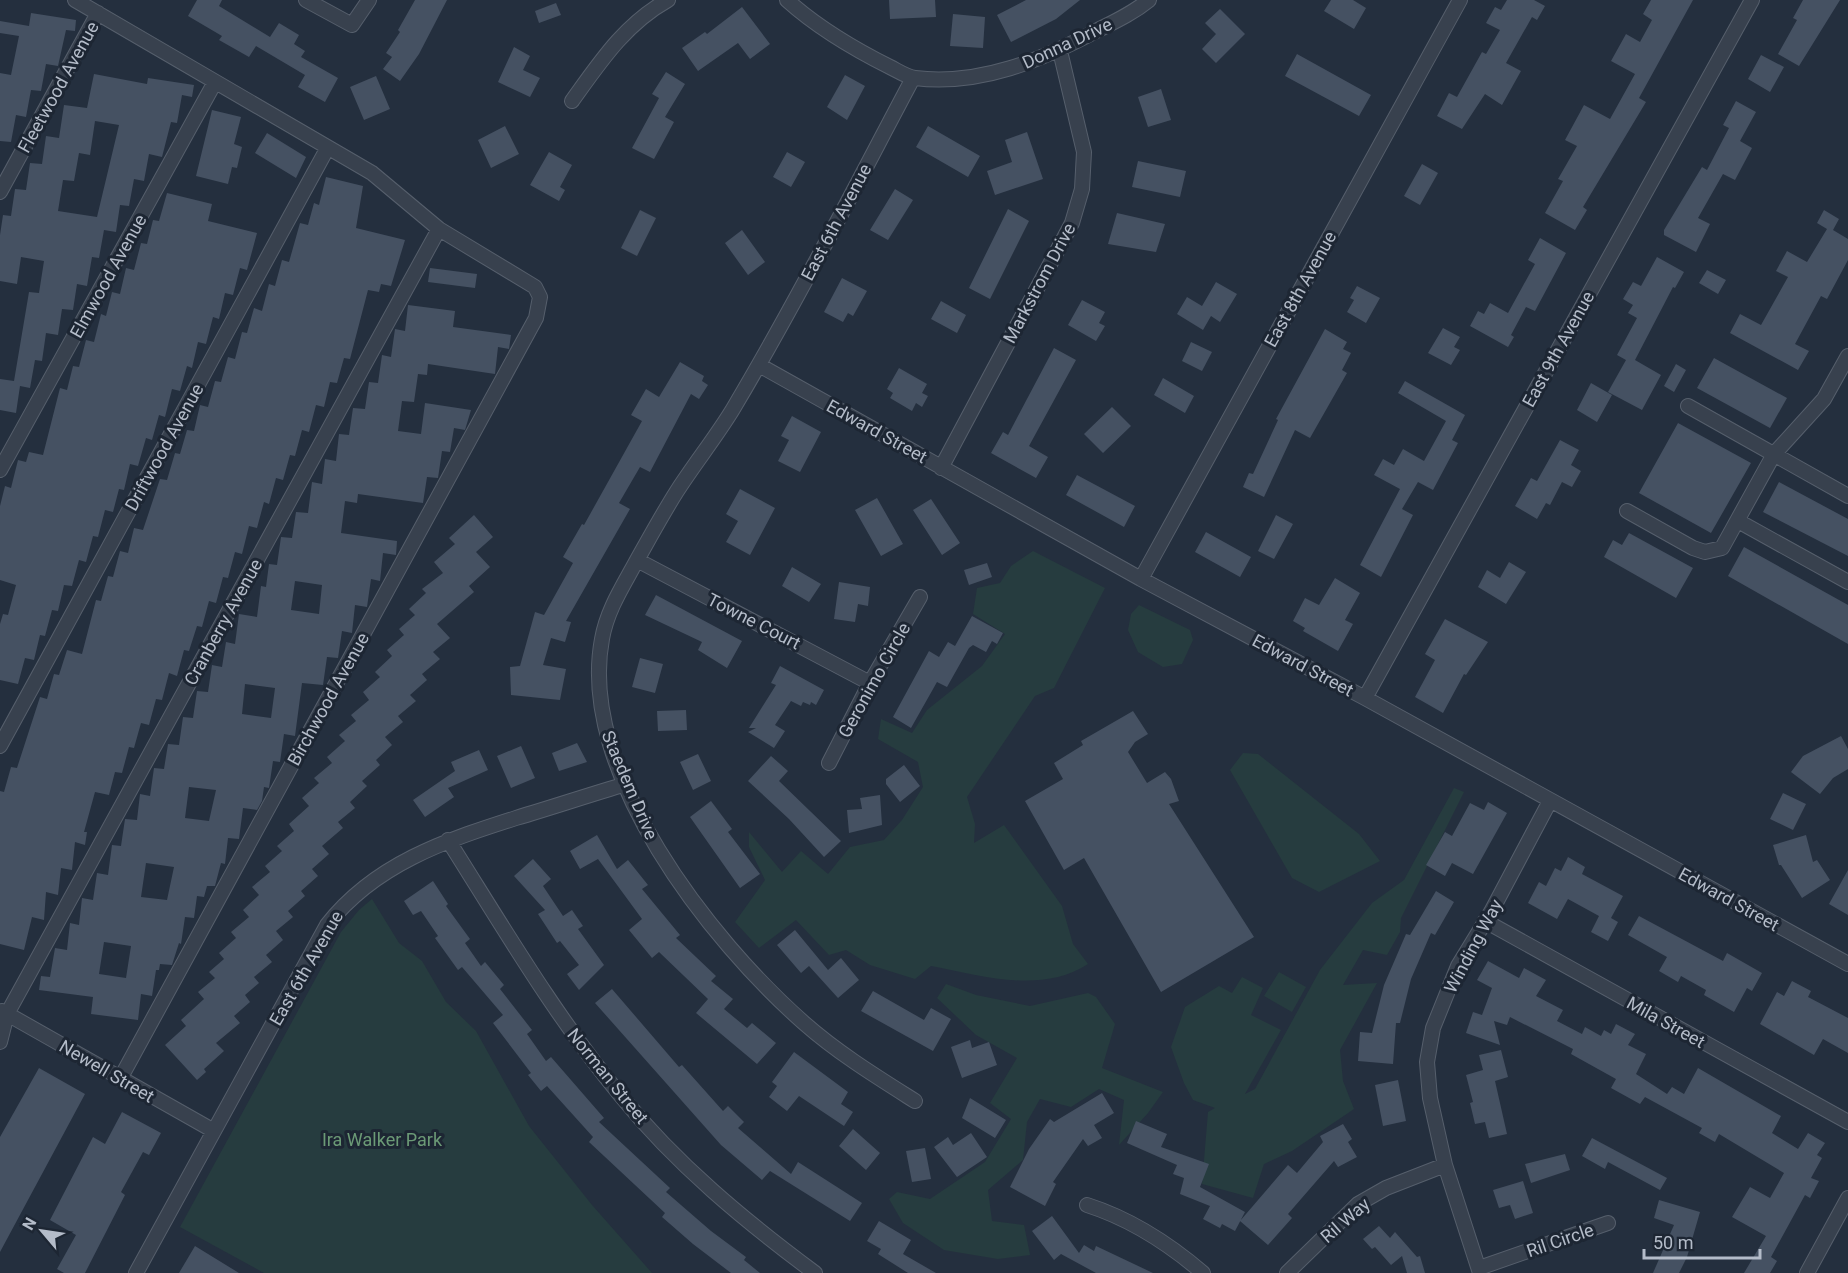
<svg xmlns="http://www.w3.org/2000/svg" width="1848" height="1273" viewBox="0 0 1848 1273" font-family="Roboto,sans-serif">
<rect width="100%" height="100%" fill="#242f3e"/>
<path fill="#263c3f" d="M1033,551L1105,588L1054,688L1035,696L967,797L975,824L974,843L1004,825L1062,906L1073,944L1088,964C1042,994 982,976 931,966L915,979L870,965L846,950L829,955L796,920L759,948L735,922L765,880L749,847V832L782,872L801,851L828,874L850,847L884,840L902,820L923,787L918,762L878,739L881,719L912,733L927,710L982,666L1005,634L973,614L977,588L1000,583L1011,566Z
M1139,605L1190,630L1193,640L1182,664L1163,667L1138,652L1128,630L1131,614Z
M1243,753L1258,754L1359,834L1380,861L1319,892L1292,878L1230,770Z
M1454,788L1464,792L1401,918L1400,932L1387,955L1363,950L1343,985L1377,983L1340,1050L1343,1081L1354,1109L1292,1151L1264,1164L1253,1198L1202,1184L1208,1112L1215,1108L1193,1100L1184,1083L1171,1047L1185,1007L1219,986L1232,993L1242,977L1263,988L1251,1015L1281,1030L1245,1094L1255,1089L1320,970L1372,903L1404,880Z
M372,899L399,943L422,961L446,1002L476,1031L529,1126L592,1205L652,1273H264L180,1227L341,932L359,910Z
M1279,972L1306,987L1292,1012L1264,996Z
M946,984L976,995L1030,1006L1088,993L1096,997L1115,1024L1102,1068L1163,1092L1148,1113L1119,1145L1124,1100L1099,1089L1071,1107L1040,1099L1027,1122L1023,1160L988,1190L992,1221L1024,1225L1030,1255L998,1259L944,1250L903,1223L889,1199L897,1192L930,1199L985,1162L1011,1119L990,1103L1017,1058L976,1035L937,998Z"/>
<path fill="#455162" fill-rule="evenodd" d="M197,0H222L219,6L270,37L279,23L299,35L294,44L305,51L301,57L338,78L325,102L298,87L305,75L256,46L249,57L219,40L222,36L188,16Z
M415,0H447L419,54L400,81L383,69L392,57L386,53L400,32L398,30Z
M889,0H935L936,17L890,19Z
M1026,0H1080L1056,19L1011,42L997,15Z
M1331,0H1353L1366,8L1354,29L1324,11Z
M1507,0H1534L1545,6L1537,20L1532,17L1506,63L1521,71L1502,105L1485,94L1462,129L1437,116L1449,93L1457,97L1482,52L1486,54L1500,30L1486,23L1495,7L1501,10Z
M1651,0H1693L1639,98L1646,102L1583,207L1587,210L1575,230L1545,213L1563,181L1558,179L1577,146L1565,140L1584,105L1610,119L1635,74L1611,61L1626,34L1640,42L1652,20L1643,14Z
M1803,0H1840L1799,66L1778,54L1797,20L1793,18Z
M556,3L561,15L539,23L535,11Z
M742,7L770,44L750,59L738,43L698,71L682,48L705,32L707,34Z
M1220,9L1245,34L1216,63L1202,49L1216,34L1205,23Z
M31,13L76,20L75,31L66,30L58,66L46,64L41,91L31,90L26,117L16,115L11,142L0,141V73L11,75L19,36L0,33V21L29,26Z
M953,14L985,17L983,48L950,46Z
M514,47L530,56L523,70L540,78L530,97L498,82Z
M1297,54L1371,95L1359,116L1285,76Z
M1761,55L1784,67L1770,92L1748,79Z
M666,72L685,84L665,117L674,122L654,159L632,148L659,98L652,94Z
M94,74L147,84L148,78L194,85L192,97L182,95L177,123L171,122L162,157L149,154L144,181L134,179L129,206L120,205L116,232L104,230L99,258L92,257L87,286L77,284L73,310L62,309L58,335L46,333L42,361L35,360L30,388L20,386L16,413L0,410V379L14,381L29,292L39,293L44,261L21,257L17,284L0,281V235L3,215L11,216L15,189L26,190L30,163L42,164L46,136L59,138L64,105L87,108ZM95,121L119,125L97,217L58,211L63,180L74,181L79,153L90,155Z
M845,75L865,86L847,120L827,107Z
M376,76L390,109L364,120L350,87Z
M1161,89L1171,120L1148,127L1138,97Z
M1736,101L1756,112L1740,141L1752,148L1735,180L1723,174L1698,218L1710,224L1696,252L1664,235V230L1702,167L1707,170L1729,128L1723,125Z
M212,110L241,117L234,144L242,147L237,168L232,167L228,184L196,176Z
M505,126L519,154L491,168L478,140Z
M928,126L980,156L968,177L916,147Z
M1027,132L1043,179L995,195L987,171L1012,162L1005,140Z
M267,133L306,157L296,178L255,153Z
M549,152L572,165L560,187L565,190L559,201L530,185Z
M787,152L805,162L791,187L773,177Z
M1138,161L1186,171L1180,197L1132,187Z
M1422,164L1438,173L1420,205L1404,196Z
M326,177L363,186L356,228L405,240L391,286L381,284L379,292L368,290L350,359L344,358L337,383L330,382L324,407L316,405L309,432L302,430L295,456L290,455L283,480L276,478L269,504L264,502L257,528L249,526L242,554L235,552L228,578L223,577L216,603L209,601L202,627L197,626L189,651L184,650L177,676L169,673L162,700L156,699L149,725L141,723L134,748L129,747L122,773L115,772L109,795L95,792L84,832H87L85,845L75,842L72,870L61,868L58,895L46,892L44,920L32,917L24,950L0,944V791L4,792L11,767L17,768L40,697L47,699L54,674L59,675L67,650L82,654L96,600L101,601L108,576L113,577L120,551L128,553L134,528L143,530L160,479L167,480L175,453L180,454L187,430L194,431L200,405L208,407L215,381L221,382L228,357L235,359L242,332L247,333L254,308L262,311L269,284L275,286L282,260L289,262L300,223L308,225L314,203L319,205Z
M895,189L913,200L888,240L870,230Z
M167,193L212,204L208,221L257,233L247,270L240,268L233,295L225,293L219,319L213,317L206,344L198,342L192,368L187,366L180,391L172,389L165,417L159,415L152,440L146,438L138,466L130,464L124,490L119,489L113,512L105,510L98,537L93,536L86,562L79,560L72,586L64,585L58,611L52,610L45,636L40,635L34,660L25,658L18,684L0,680V624L3,614L8,615L16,585L0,580V506L5,486L11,488L18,460L26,462L29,452L43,455L60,388L67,390L73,366L79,367L86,340L94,342L101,314L106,316L112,292L120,294L126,268L134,270L141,243L147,244L153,220L159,221Z
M1008,209L1029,221L990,299L969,288Z
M640,210L656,218L637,256L621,248Z
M1824,210L1839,219L1833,230L1848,239V260L1827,299L1821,296L1795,344L1809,351L1798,370L1730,333L1740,314L1761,325L1788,277L1776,271L1787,251L1807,262L1827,229L1817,223Z
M1117,213L1165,224L1156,252L1108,244Z
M742,230L765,262L748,275L725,243Z
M1540,238L1566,253L1535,311L1526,307L1511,335L1514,337L1508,347L1470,326L1478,311L1484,314L1490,303L1508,313L1535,264L1528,260Z
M1657,257L1684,272L1675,288L1673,287L1635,360L1661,375L1642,410L1608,392L1626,360L1617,355L1637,318L1628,313L1633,305L1623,299L1633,282L1641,286Z
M430,268L477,274L475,288L428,282Z
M1707,270L1726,280L1718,294L1699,283Z
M842,278L867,291L853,316L848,313L843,322L824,312Z
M1216,282L1237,294L1220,322L1211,316L1203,330L1177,314L1187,297L1202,306Z
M1357,286L1380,298L1366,323L1347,312L1354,300L1350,298Z
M1082,300L1105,312L1099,323L1105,326L1096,341L1068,325Z
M941,301L966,315L957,333L931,319Z
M408,305L455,311L453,327L511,335L509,349L498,347L495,374L428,364L427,375L418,374L414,402L402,401L398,431L421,434L425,403L471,410L465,430L454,428L450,452L442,451L438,478L427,477L423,503L358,494L357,503L345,501L341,533L397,541L396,555L383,553L380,581L371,579L367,607L355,605L352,633L342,631L338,658L327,657L323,685L302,683L295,736L284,734L280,762L273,761L269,788L264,787L262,801L257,810L243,808L239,839L228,838L225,864L221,863L215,886H207L204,897L197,896L194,918L185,917L181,944L179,943L172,965L160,964L159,970H156L152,996L141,994L138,1020L91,1014L93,997L39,990L41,976L50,977L55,948L67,950L70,923L79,925L82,898L93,900L97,873L108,875L112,845L121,846L125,819L137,820L140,794L150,796L154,768L164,769L168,744L179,745L183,717L193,718L197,691L208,692L212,665L222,667L226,642L235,644L239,614L257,617L261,586L266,587L269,564L277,565L281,537L292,538L296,512L308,513L312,482L322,484L325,459L336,461L339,434L349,435L353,408L365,409L369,382L378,383L382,355L391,357L395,329L405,331ZM295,581L322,585L319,614L291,610ZM245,684L275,688L271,718L242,714ZM189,787L216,790L209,821L185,818ZM146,863L174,867L167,900L141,897ZM104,942L131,946L126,978L99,974Z
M1443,328L1460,337L1454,347L1460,350L1451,365L1428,353Z
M1325,329L1347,342L1343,349L1351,353L1342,370L1347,373L1310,438L1295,430L1264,497L1243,487L1249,473L1253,474L1278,420L1276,419Z
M1191,342L1212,352L1202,371L1182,361Z
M1054,348L1076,360L1029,446L1048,457L1036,478L991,453L1003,432L1008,435Z
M1714,358L1787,398L1770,428L1697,388Z
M680,362L704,376L702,381L708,385L699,399L691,394L650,472L640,467L619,503L630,509L566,621L571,622L565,642L551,638L543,665L566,669L560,700L511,695L510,667L520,666L535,612L544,615L573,563L563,557L582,524L584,525L642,421L631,415L646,389L659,397Z
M1676,364L1686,370L1674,392L1664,386Z
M899,368L927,384L922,393L928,396L922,407L916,403L912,411L890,398L893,393L887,389Z
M1163,378L1194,396L1185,413L1154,395Z
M1405,381L1465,415L1452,440L1458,443L1433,490L1418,482L1402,509L1413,515L1381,577L1360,565L1400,489L1374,475L1383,459L1394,465L1403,449L1424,461L1446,421L1398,393Z
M1591,383L1612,395L1597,422L1577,410Z
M1112,407L1131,426L1103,453L1084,434Z
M792,416L821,432L800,472L778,461L789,440L781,436Z
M1678,423L1751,463L1711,533L1639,493Z
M1560,440L1579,450L1571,465L1581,471L1572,487L1562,482L1550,505L1546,503L1537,519L1515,506L1531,478L1537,481Z
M1077,475L1135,506L1124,527L1066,495Z
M1779,482L1848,519V556L1763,512Z
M740,489L775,508L750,555L726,542L738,521L726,514Z
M877,498L903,544L881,556L855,510Z
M931,499L960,543L942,555L913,510Z
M474,515L493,537L476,552L490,567L469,586L474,592L437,624L450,638L433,652L440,659L422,674L427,680L410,695L416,701L398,716L403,722L385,737L392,745L376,760L380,765L362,781L367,786L350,802L355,808L338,822L343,828L322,846L329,854L312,869L318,876L301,891L305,896L288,911L293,917L276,931L283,940L266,955L272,962L254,977L259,983L245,995L250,1002L234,1016L240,1023L216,1043L224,1051L204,1069L206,1072L197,1080L165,1045L186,1026L181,1020L204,999L198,992L215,978L209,972L224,959L219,953L236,938L231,932L249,917L243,910L259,895L252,887L270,872L265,866L282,851L277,846L294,831L289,824L309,806L302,798L319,783L314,778L332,763L327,757L345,741L339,735L356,721L351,715L369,700L363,692L380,677L375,672L392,656L387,650L404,635L399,629L415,615L409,609L426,593L422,589L443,573L434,562L455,544L449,538Z
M1276,515L1293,524L1274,559L1258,551Z
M1206,532L1251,557L1240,577L1195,552Z
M1629,533L1693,568L1676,598L1604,557L1613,540L1622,545Z
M1744,547L1848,605V644L1728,576Z
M1509,562L1526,572L1506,604L1478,587L1487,570L1500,578Z
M987,563L992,577L969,585L964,570Z
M792,567L821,584L809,602L782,586Z
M1335,578L1360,593L1345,620L1353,624L1338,651L1303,631L1305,628L1293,621L1305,598L1319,605Z
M839,582L870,587L868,606L858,604L855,622L834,619Z
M656,595L742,641L727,668L698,650L702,642L645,615Z
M972,616L1003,633L997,644L992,641L986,652L973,645L969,648L947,687L937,682L911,728L893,717L929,651L939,657L948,642L955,646Z
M1445,619L1488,642L1466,675L1464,674L1443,713L1415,697L1435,660L1425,654Z
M640,658L663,664L655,693L632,687Z
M780,666L824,690L816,705L811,702L810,705L803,702L801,706L791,701L775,725L785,731L774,748L748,732L756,728H749L776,685L771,683Z
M686,710L687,730L658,731L657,711Z
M1133,711L1148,734L1135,742L1128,752L1147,783L1165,772L1171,779L1179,801L1169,804L1254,937L1161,992L1084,858L1064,870L1025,801L1063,779L1054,763L1083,745L1081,741Z
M1841,736L1848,749V769L1833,778L1820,794L1791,772L1803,756Z
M577,743L587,762L559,771L552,753Z
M521,746L535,778L511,788L497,756Z
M479,750L488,770L448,788L454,797L425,817L413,800L455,771L451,762Z
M698,754L711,781L693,790L680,762Z
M771,756L788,771L779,781L841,841L824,857L789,819L748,781Z
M904,765L920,786L900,802L886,784V779Z
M1783,793L1806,804L1793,830L1770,819Z
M880,795L882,825L849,833L847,810L862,809L860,798Z
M711,801L732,829L728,832L760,874L740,888L690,817Z
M1488,802L1507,813L1473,874L1452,863L1445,876L1426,865L1445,832L1452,836L1470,803L1484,810Z
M597,835L617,869L628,860L648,885L642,889L680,935L676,938L716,976L711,981L733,999L724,1009L747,1028L752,1023L776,1043L757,1064L696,1013L708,999L659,952L652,958L629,930L642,919L598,859L580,869L570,851Z
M1806,835L1813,862L1817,860L1830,880L1802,898L1781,865H1779L1773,845Z
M1568,857L1585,867L1582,874L1623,896L1611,918L1618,922L1608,941L1591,932L1599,916L1568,899L1557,919L1528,903L1539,882L1546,886L1555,868L1561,871Z
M533,859L551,879L543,886L563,916L572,910L583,926L578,929L604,965L579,990L567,974L579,965L560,941L557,943L538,914L545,910L514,876Z
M1848,870V915L1829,904Z
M433,881L448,904L446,906L470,939L465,943L481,966L485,962L504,985L500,989L532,1030L527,1034L546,1061L551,1057L604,1118L599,1122L670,1188L666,1192L711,1231L746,1257L744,1260L760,1273H731L693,1244L662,1217L665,1213L589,1142L593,1137L547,1086L541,1091L528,1075L531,1073L493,1023L503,1015L462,967L458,970L435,938L438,936L421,911L413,915L404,901Z
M1436,891L1454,902L1435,935L1431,933L1411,979L1400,1023H1396L1393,1064L1358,1061L1360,1032L1372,1033L1384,985L1406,934L1410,935Z
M1639,916L1723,961L1727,953L1762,973L1752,991L1747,988L1734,1012L1704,995L1706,990L1681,976L1678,982L1659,971L1667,957L1628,935Z
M795,930L828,970L841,958L859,980L838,998L809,966L801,973L777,945Z
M1488,961L1519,978L1524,968L1546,980L1536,996L1563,1010L1557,1021L1582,1034L1585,1027L1601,1036L1604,1030L1611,1034L1616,1024L1635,1034L1628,1045L1646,1054L1636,1074L1667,1094L1672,1087L1684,1094L1698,1068L1781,1116L1772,1133L1798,1149L1808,1133L1825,1143L1817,1155L1822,1158L1811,1178L1819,1181L1810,1198L1805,1195L1771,1257L1777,1261L1770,1273H1744L1766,1236L1732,1217L1750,1187L1770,1198L1784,1173L1719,1134L1715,1142L1699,1133L1702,1128L1645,1097L1640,1104L1611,1088L1616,1079L1571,1054L1573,1049L1510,1017L1507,1025L1494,1021L1500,1045L1466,1033L1473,1012L1482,1015L1492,988L1477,980Z
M1792,981L1811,991L1808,997L1848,1018V1053L1823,1039L1814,1055L1760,1024L1777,992L1784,996Z
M612,989L679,1067L682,1065L723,1111L728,1106L744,1122L738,1128L791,1174L798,1162L862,1203L850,1221L770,1171L762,1180L721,1145L595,1003Z
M873,991L924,1020L931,1008L951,1019L933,1051L861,1011Z
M970,1040L972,1048L989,1042L997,1065L962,1078L951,1047Z
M1501,1050L1508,1077L1495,1081L1507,1134L1489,1138L1485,1122L1475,1124L1470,1103L1473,1102L1466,1075L1483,1070L1479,1055Z
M794,1052L848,1092L841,1104L853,1112L844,1126L799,1096L787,1111L769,1097L777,1086L772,1082Z
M39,1068L85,1094L0,1252V1137Z
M1398,1080L1406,1121L1383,1126L1375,1085Z
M1102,1093L1114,1113L1094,1125L1102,1138L1088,1146L1083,1139L1053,1182L1056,1184L1045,1206L1010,1187L1029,1149L1050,1119L1054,1122Z
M970,1098L1006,1120L995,1138L962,1118Z
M122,1112L161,1133L149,1155L143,1152L121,1192L125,1195L85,1273H64L57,1269L76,1235L50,1220L93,1137L105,1144Z
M1136,1121L1167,1134L1161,1147L1209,1164L1200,1187L1245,1212L1235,1231L1222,1224L1220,1228L1203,1219L1210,1206L1180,1194L1184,1178L1173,1174L1177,1165L1127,1143Z
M1343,1124L1352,1139L1348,1142L1357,1157L1338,1167L1334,1161L1288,1214L1292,1218L1268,1245L1240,1221L1288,1165L1297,1173L1323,1142L1320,1136Z
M853,1129L880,1153L866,1170L839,1146Z
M971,1133L987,1157L957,1177L934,1147L948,1137L953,1145Z
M1592,1138L1667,1178L1660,1190L1608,1162L1605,1169L1582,1156Z
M925,1148L931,1179L912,1182L906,1151Z
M1565,1154L1570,1170L1531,1183L1525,1164Z
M1523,1181L1533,1213L1515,1219L1510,1205L1499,1208L1493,1190Z
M1659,1200L1700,1212L1687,1257L1679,1273H1653L1674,1225L1654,1218Z
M1052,1216L1079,1253L1084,1245L1094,1251L1096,1246L1153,1273H1096L1061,1254L1054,1260L1032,1231Z
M879,1221L911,1240L903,1254L936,1273H908L878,1254L881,1249L867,1241Z
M1379,1226L1390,1238L1395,1232L1417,1257L1420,1256L1425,1273H1407L1402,1256L1391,1265L1375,1247L1372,1249L1363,1239Z
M195,1246L239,1273H179Z"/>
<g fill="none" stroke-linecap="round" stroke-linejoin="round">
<defs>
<path id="street" d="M75,0L372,173L439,229L535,287L540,297L536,318L120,1079
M306,0L352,25L369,0
M787,0C818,28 854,49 890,67C898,71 907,77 915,78C980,86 1042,60 1098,30C1116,21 1133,13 1149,0
M913,78C854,189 797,301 733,409C716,437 695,463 677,491C663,513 650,537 637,560C623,586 607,610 602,639C577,772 710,940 804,1023C838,1053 877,1077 915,1101
M572,101C600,62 625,24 668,0
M0,192L98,13
M759,365L1141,579L1365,698L1848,964
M1688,406L1848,496
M941,468L1072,223L1082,189L1084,152L1060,51
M0,470L215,82
M1627,511L1693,548L1705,552L1722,548L1774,454L1824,399L1848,356
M1738,521L1848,582
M637,560L870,683
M1141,579L1460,0
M1365,698L1752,0
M0,746L327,149
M829,763L870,683L920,597
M448,840C503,927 555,1016 621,1096C676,1164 745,1221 815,1273
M1485,921L1848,1122
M2,1011L214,1131
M0,1042L7,1014L439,229
M1087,1205C1131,1219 1168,1243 1203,1273
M1479,1268L1608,1223
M136,1273L327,925C375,864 444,841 516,818C553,807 589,795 626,784
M1287,1273L1358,1204L1386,1188L1445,1165
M1480,1273L1445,1165L1430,1098L1427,1062L1433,1028L1458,966L1491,912L1550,801
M1807,1273L1848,1198"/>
</defs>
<use href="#street" stroke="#565f6c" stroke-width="16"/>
<use href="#street" stroke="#38414e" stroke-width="14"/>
</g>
<g text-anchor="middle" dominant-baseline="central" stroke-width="6" stroke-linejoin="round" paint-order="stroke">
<g font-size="18" fill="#b4bcc9" stroke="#1d2633">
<text transform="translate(1067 43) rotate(-25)">Donna Drive</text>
<text transform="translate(58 87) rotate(-61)">Fleetwood Avenue</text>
<text transform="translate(836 222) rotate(-62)">East 6th Avenue</text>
<text transform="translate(108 276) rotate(-61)">Elmwood Avenue</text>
<text transform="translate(1039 283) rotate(-62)">Markstrom Drive</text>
<text transform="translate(1300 289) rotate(-61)">East 8th Avenue</text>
<text transform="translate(1558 349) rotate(-61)">East 9th Avenue</text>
<text transform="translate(877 431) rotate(29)">Edward Street</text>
<text transform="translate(164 447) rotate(-61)">Driftwood Avenue</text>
<text transform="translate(754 621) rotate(27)">Towne Court</text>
<text transform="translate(223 622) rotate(-61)">Cranberry Avenue</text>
<text transform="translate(1303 665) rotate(28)">Edward Street</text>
<text transform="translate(874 680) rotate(-61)">Geronimo Circle</text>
<text transform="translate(328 699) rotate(-61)">Birchwood Avenue</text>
<text transform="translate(630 785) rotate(67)">Staedem Drive</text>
<text transform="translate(1729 899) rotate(29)">Edward Street</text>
<text transform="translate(1473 946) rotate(-62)">Winding Way</text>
<text transform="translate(306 968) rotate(-60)">East 6th Avenue</text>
<text transform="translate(1666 1022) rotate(29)">Mila Street</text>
<text transform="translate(107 1071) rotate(30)">Newell Street</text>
<text transform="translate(608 1076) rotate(51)">Norman Street</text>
<text transform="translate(1345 1220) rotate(-41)">Ril Way</text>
<text transform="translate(1560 1240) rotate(-19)">Ril Circle</text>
</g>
<g font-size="18" fill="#6b9a76" stroke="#1d2633">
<text x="382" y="1139">Ira Walker Park</text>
</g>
</g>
<g transform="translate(42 1231) rotate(299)" stroke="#1d2633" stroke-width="4.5" paint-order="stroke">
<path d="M0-4.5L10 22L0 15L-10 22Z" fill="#b4bcc9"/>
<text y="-9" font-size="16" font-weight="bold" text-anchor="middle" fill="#b4bcc9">N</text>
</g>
<path d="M1644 1249v9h116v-9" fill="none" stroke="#b4bcc9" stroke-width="3"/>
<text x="1653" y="1249" font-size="18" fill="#b4bcc9" stroke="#1d2633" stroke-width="4.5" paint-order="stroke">50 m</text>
</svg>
